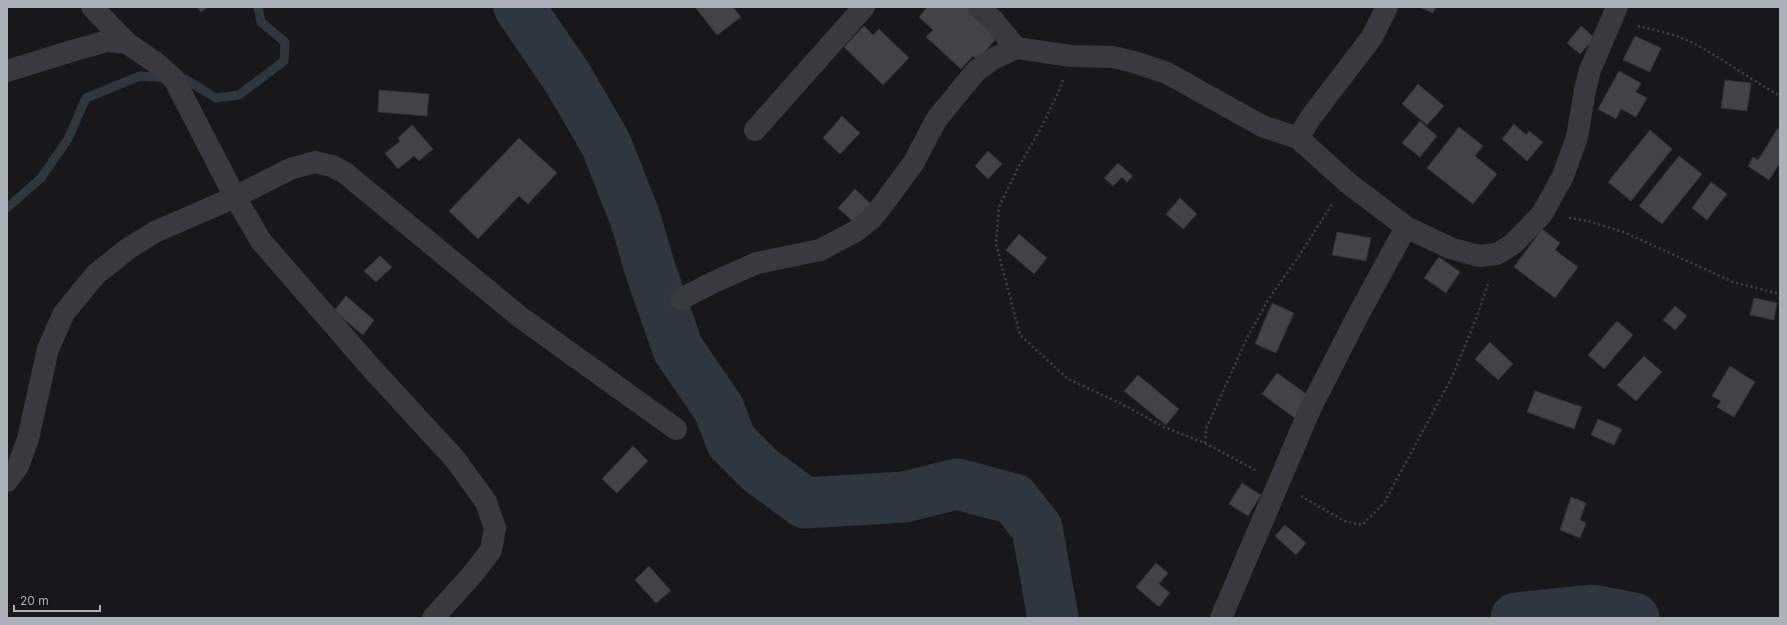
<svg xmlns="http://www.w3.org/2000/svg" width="1787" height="625" viewBox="0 0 1787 625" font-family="Inter,sans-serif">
<rect width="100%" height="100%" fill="#18181a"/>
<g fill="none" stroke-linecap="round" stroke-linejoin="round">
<path stroke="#2e373f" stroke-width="9" d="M7,208L41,178L68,139L86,98L140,76L185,79L216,98L239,95L284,61L285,42L261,22L258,7"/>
<path stroke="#2e373f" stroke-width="51" d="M519,7L567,77L606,144L635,218L651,272L678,349L719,409L731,441L760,470L805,503L904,497L957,484L1014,499L1037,528L1053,618
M1516,618L1592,610L1634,618"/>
</g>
<path fill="#424347" stroke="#323236" d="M197,7H207L201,12Z
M695,7H733L741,17L717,35Z
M927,7H972L1001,33L978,60L973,56L961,69L926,37L933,30L919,17Z
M1419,7H1436L1433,13Z
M864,26L873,35L879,29L909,58L883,85L844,47Z
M1581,26L1595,38L1580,54L1567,43Z
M1635,36L1661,48L1650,72L1623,60Z
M1619,71L1641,83L1636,92L1647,98L1636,117L1621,109L1616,119L1598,109Z
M1725,80L1751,83L1747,111L1721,108Z
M1418,84L1444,106L1427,125L1402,104Z
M379,90L429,94L427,116L378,112Z
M842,116L860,133L840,154L823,138Z
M1420,121L1437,136L1420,157L1402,143Z
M1514,124L1526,135L1529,131L1543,142L1527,161L1502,139Z
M412,125L433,149L419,161L414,156L398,169L385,153L400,141L398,138Z
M1459,127L1483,146L1475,156L1497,174L1473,204L1427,168Z
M1778,128L1780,129V163L1769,180L1748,166L1753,157L1758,160Z
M1650,130L1672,149L1631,201L1608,182Z
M519,138L557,173L528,204L519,196L478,239L449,211Z
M988,151L1002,164L988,179L975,166Z
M1679,156L1702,174L1662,224L1639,206Z
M1118,163L1133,176L1127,182L1122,177L1113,186L1104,178Z
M1711,182L1727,194L1707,220L1692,208Z
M855,189L873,206L856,224L838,208Z
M1180,198L1197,214L1183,229L1166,214Z
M1542,229L1560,243L1555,250L1578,267L1555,298L1514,267Z
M1337,232L1371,238L1366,261L1332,255Z
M1019,234L1047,258L1034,274L1006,250Z
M380,256L392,267L376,282L364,271Z
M1439,257L1460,272L1446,293L1424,278Z
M346,296L374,320L363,335L334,311Z
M1754,298L1777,303L1774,320L1750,315Z
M1272,303L1294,313L1276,353L1255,344Z
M1675,306L1687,316L1675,330L1663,320Z
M1617,321L1633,335L1604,369L1588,355Z
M1490,342L1513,364L1498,380L1475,359Z
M1644,356L1662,372L1636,401L1617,385Z
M1730,366L1755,382L1734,417L1717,407L1721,401L1712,396Z
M1277,373L1312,398L1296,419L1262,394Z
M1138,375L1179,409L1166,425L1124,391Z
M1535,391L1582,407L1574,429L1527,412Z
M1598,419L1622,429L1614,445L1591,435Z
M633,446L648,461L617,493L602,479Z
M1242,483L1261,495L1248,516L1229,504Z
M1571,497L1586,503L1580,520L1586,523L1580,538L1560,530Z
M1285,525L1306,543L1296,555L1275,536Z
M1156,563L1168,573L1159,584L1170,593L1159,607L1136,587Z
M649,566L671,591L656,603L635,580Z"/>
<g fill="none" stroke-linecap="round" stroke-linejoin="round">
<path stroke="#3f4146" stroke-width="2.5" stroke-dasharray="2 3" stroke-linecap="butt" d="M1638,26C1655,30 1674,34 1691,42C1722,58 1750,79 1780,96
M1063,80L1058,93L1040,130L1019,166L999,207L996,244L1020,335L1068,379L1122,404L1164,427L1205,443L1206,429L1247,338L1268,300L1299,256L1332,204
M1569,218L1588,221L1626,233L1733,282L1780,294
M1205,443L1257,471
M1301,496L1344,521L1362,525L1384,503L1452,377L1476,319L1489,281"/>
<path stroke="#393a3f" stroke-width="22" d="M92,7L127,43
M979,7L993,20L1016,48
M7,71L75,50L108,41L127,43L156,63L174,79L235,197L261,241L373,370L455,459L486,502L495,528L491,550L472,575L433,618
M755,130L864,7
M1298,138L1311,117L1372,37L1387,7
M681,299L714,282L757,263L820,250L856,231L871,219L884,203L914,162L936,120L976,71L995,58L1016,48L1071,56L1113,57L1134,62L1167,73L1262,126L1298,138L1348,183L1406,227L1450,248L1479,256L1497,254L1513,244L1542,214L1563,176L1577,137L1585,90L1590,70L1617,7
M7,481L18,466L28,439L48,349L64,313L96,274L129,248L155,232L235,197L290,169L315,162L332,166L345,173L520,317L676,429
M1221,618L1311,407L1356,319L1406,227"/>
</g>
<rect width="1787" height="625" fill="none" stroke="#abb0ba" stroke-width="16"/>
<path d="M14 605v6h86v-6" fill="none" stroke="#abb0ba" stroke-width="2"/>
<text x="20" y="605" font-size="12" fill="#abb0ba" stroke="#131315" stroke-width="3" paint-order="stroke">20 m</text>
</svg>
